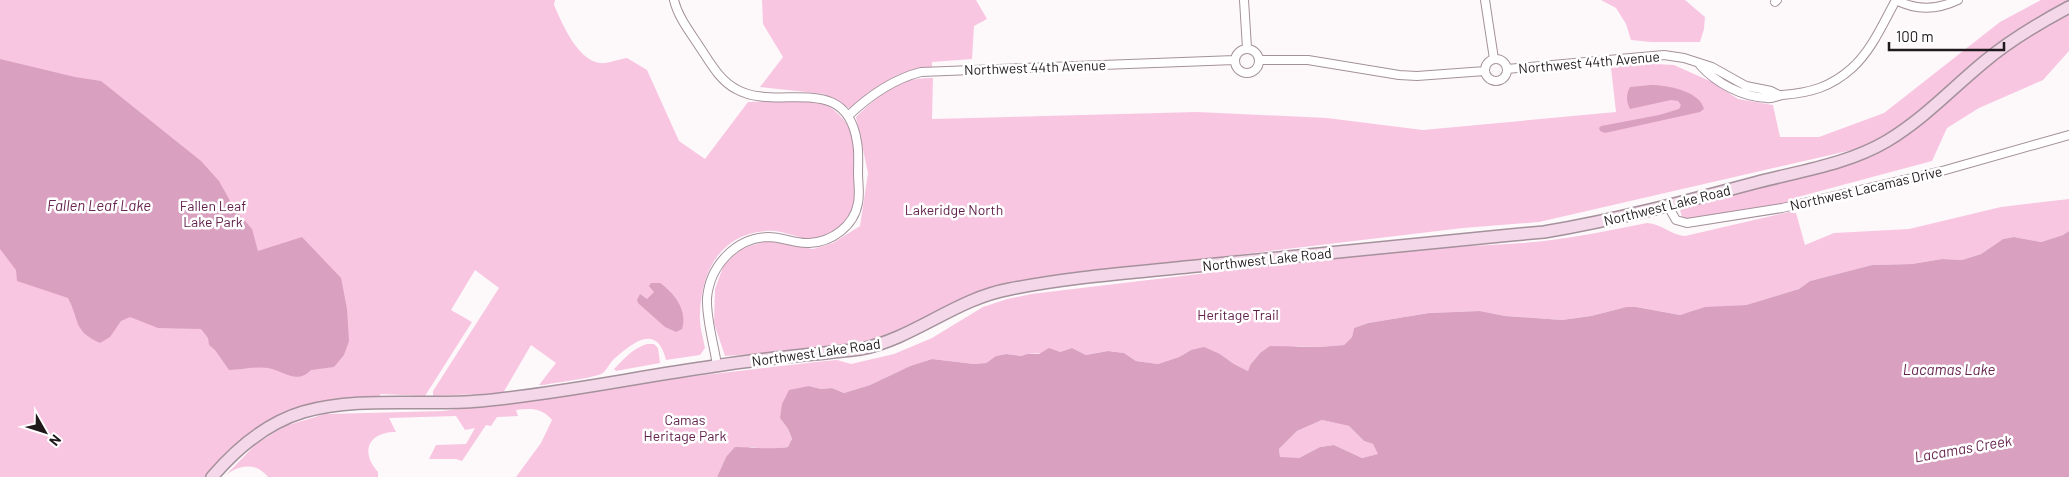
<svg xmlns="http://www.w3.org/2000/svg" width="2069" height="477" viewBox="0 0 2069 477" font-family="Barlow,sans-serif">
<rect width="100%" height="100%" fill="#fdf9fb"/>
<path fill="#f9c6e2" d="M0,0H555L554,5C562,23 577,60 600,63C607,64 619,59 627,58L647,70L679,141L705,159L748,102L816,100C828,104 838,112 846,123C856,138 859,183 856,201C854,212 845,226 835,232C810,250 791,229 766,231C720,234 701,272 700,314C699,325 703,337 705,348L700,355L666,360C657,323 633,342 613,360C609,364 606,372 601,374C588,379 558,382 544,385H539L556,363L531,345L503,393L433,396V391L499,288L475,270L451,310L472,322L425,396L381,394L377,398L313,404L212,469L205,477H0Z
M762,0H976L987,19L974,26L972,59L932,62V69L899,74L869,92L851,109L824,94L760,87L783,57L763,24Z
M1601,0H1685L1705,17L1704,29L1700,42H1651L1631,40L1626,24L1616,8Z
M2041,0H2069V4L1896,129L1861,148L1539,222L1463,228L1153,265L977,294L882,341L837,348L725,356L714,323L715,289L724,264L743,248L768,241L813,249L833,243L860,226L868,173L856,117C879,95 899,77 933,78L932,119L1197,112L1327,118L1423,130L1616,112L1611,68L1637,63L1674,65L1712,82L1738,99L1773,105L1780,137H1819L1884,113L2000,22Z
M2069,9V51L2043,80L1979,108L1947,128L1932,161L1794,198L1795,204L1683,220L1680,210L1686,205L1884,148L1999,52Z
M2069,199V231L2063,235L2041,242L2014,237L2003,239L1981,254L1962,260L1942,259L1912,264L1872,265L1810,281L1799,289L1746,305L1705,308L1680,315L1636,307H1626L1591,316L1562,320L1505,316L1480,311L1429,313L1368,323L1354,328L1352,337L1344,345L1319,347L1298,346L1260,353L1250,365L1248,371L1234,364L1220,354L1191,350L1179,357L1158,364L1136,361L1124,353L1108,351L1086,355L1072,348L1060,352L1027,354L1021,356L1006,354L996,356L986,363L974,364L932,359L910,366L870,385L844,393L832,388L821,389L809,386L780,418L788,429L792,440L788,447L770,450L751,447L726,457L717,477H516L541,443L552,420C542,408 531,408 516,410L518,416L497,417L491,426L486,425L462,461L456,459H429L436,445L466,444L475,428L465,430L456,416L389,418L396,432C368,432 360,452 378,472V477H268C256,461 236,465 224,477L256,444L285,426L325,414L443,411L627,384L825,361L837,360L851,364L894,354L932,338L983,307L1007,299L1031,294L1392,251C1436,247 1479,246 1522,243C1564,240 1606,231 1647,223C1662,224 1671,235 1685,236L1789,212L1796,213L1805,245L1834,233L1909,229L2001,207Z
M647,344H654L658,348L660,363L616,371L614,369C624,359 633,348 647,344Z
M1322,420L1349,426L1364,441L1373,444L1379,454L1362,458L1334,445L1320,447L1299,458H1280L1279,449L1297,431Z"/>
<path fill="#d9a0c0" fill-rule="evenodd" d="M0,59L75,77L101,81L201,161L219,181L234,208L252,229L258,251L302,237L341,278L347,309L349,341L344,355L334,367L311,370C296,385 285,371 268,368C257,366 241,370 229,370L215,350L209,345L208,338L201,329L158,328L130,317L121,321L110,337L100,343C73,331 80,321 68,298L17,281L16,270L0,249Z
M1651,85C1667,85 1700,91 1704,109L1700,112L1605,133L1600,131L1599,128L1601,126L1659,115L1679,109L1681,105L1678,101L1671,100L1630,109C1626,102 1626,94 1630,87Z
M2069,231V477H717L726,457L735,447C753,447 770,450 788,447L792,439L788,429L780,418L782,404L789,390L809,386L821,389L832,388L844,393L870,385L910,366L932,359L974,364L986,363L996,356L1006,354L1021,356L1027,354H1039L1049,348L1060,352L1072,348L1086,355L1108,351L1124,353L1136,361L1158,364L1179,357L1191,350L1204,347L1220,354L1234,364L1248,371L1250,365L1260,353L1270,346L1319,347L1344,345L1352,337L1354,328L1368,323L1429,313L1480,311L1505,316L1562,320L1591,316L1626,307H1636L1680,315L1705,307L1746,305L1799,289L1810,281L1872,265L1912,264L1942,259L1962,260L1981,254L2003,239L2014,237L2041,242L2063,235ZM1322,420L1349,426L1364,441L1373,444L1378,454L1362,458L1334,445L1320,447L1299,458L1280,457L1279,449L1297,431Z
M651,283H660C674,293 688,310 682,329L676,332L665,327L638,303L637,300L640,294L647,299L654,292L649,286Z"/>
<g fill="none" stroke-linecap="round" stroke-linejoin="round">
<defs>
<path id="minor" d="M674,0C678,17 690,32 699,46C710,62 719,80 736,89C777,113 846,70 857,142C859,152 858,163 858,173C858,182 860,193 858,203C854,226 832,242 809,243C795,244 783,237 768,237C735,238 710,266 707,298C706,318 714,345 717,365
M1244,0L1247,48
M1485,0L1494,59
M1896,0C1917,11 1937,10 1958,0
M1775,2L1777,0
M1235 61a12 12 0 1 1 24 0a12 12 0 1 1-24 0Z
M1485 70a11 11 0 1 1 22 0a11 11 0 1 1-22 0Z
M1259,60H1308L1399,75L1417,76L1485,71
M1700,65C1716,83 1742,97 1767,98C1772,99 1777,96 1782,95C1810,93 1831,87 1852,68C1872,50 1883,23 1896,0
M1507,69L1664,55L1684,58L1712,67L1746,86L1771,91L1779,95
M848,116C869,96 893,79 921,72L1235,60
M1668,206L1676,220L1687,223L1782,208L1942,171L2069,135"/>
<path id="secondary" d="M212,477C237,448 266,423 303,412C360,396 421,406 480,401C558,394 636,377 715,366C763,358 812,355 861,349C915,338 955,299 1010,289C1075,276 1141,272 1206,265C1318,253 1431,242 1544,232C1616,220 1687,201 1758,182C1801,171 1848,164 1887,141C1925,118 1950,90 1984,62C2010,40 2039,23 2069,7"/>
</defs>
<use href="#minor" stroke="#a4919b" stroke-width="10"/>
<use href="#secondary" stroke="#a4919b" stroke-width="14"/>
<use href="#minor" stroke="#fff" stroke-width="8"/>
<use href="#secondary" stroke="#f4d8e9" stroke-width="11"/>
</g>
<g text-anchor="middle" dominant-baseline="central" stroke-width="5" stroke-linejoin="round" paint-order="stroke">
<g font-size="14" fill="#211a1d" stroke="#fff">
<text transform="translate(1589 62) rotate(-5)">Northwest 44th Avenue</text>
<text transform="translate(1035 67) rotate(-2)">Northwest 44th Avenue</text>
<text transform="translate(1866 188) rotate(-13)">Northwest Lacamas Drive</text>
<text transform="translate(1667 205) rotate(-14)">Northwest Lake Road</text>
<text transform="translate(1267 259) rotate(-6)">Northwest Lake Road</text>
<text transform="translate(816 352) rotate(-8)">Northwest Lake Road</text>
</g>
<g font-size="14" fill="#601e49" stroke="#fff">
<text x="213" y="205">Fallen Leaf<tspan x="213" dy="16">Lake Park</tspan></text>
<text x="954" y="209">Lakeridge North</text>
<text x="1238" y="314">Heritage Trail</text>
<text x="685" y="419">Camas<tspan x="685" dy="16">Heritage Park</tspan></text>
</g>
<g font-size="15" font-style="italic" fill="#682550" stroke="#fff">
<text x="99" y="205">Fallen Leaf Lake</text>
<text x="1949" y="369">Lacamas Lake</text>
<text transform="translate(1963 448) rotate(-10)">Lacamas Creek</text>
</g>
</g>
<g transform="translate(45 432) rotate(129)" stroke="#ffffff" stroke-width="4" paint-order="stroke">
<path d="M0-4L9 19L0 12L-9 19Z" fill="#211a1d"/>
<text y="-8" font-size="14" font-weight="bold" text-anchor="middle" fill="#211a1d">N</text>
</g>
<path d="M1889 42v8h115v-8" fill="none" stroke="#211a1d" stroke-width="2.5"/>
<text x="1896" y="42" font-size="15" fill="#211a1d" stroke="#ffffff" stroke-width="4" paint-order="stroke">100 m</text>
</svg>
